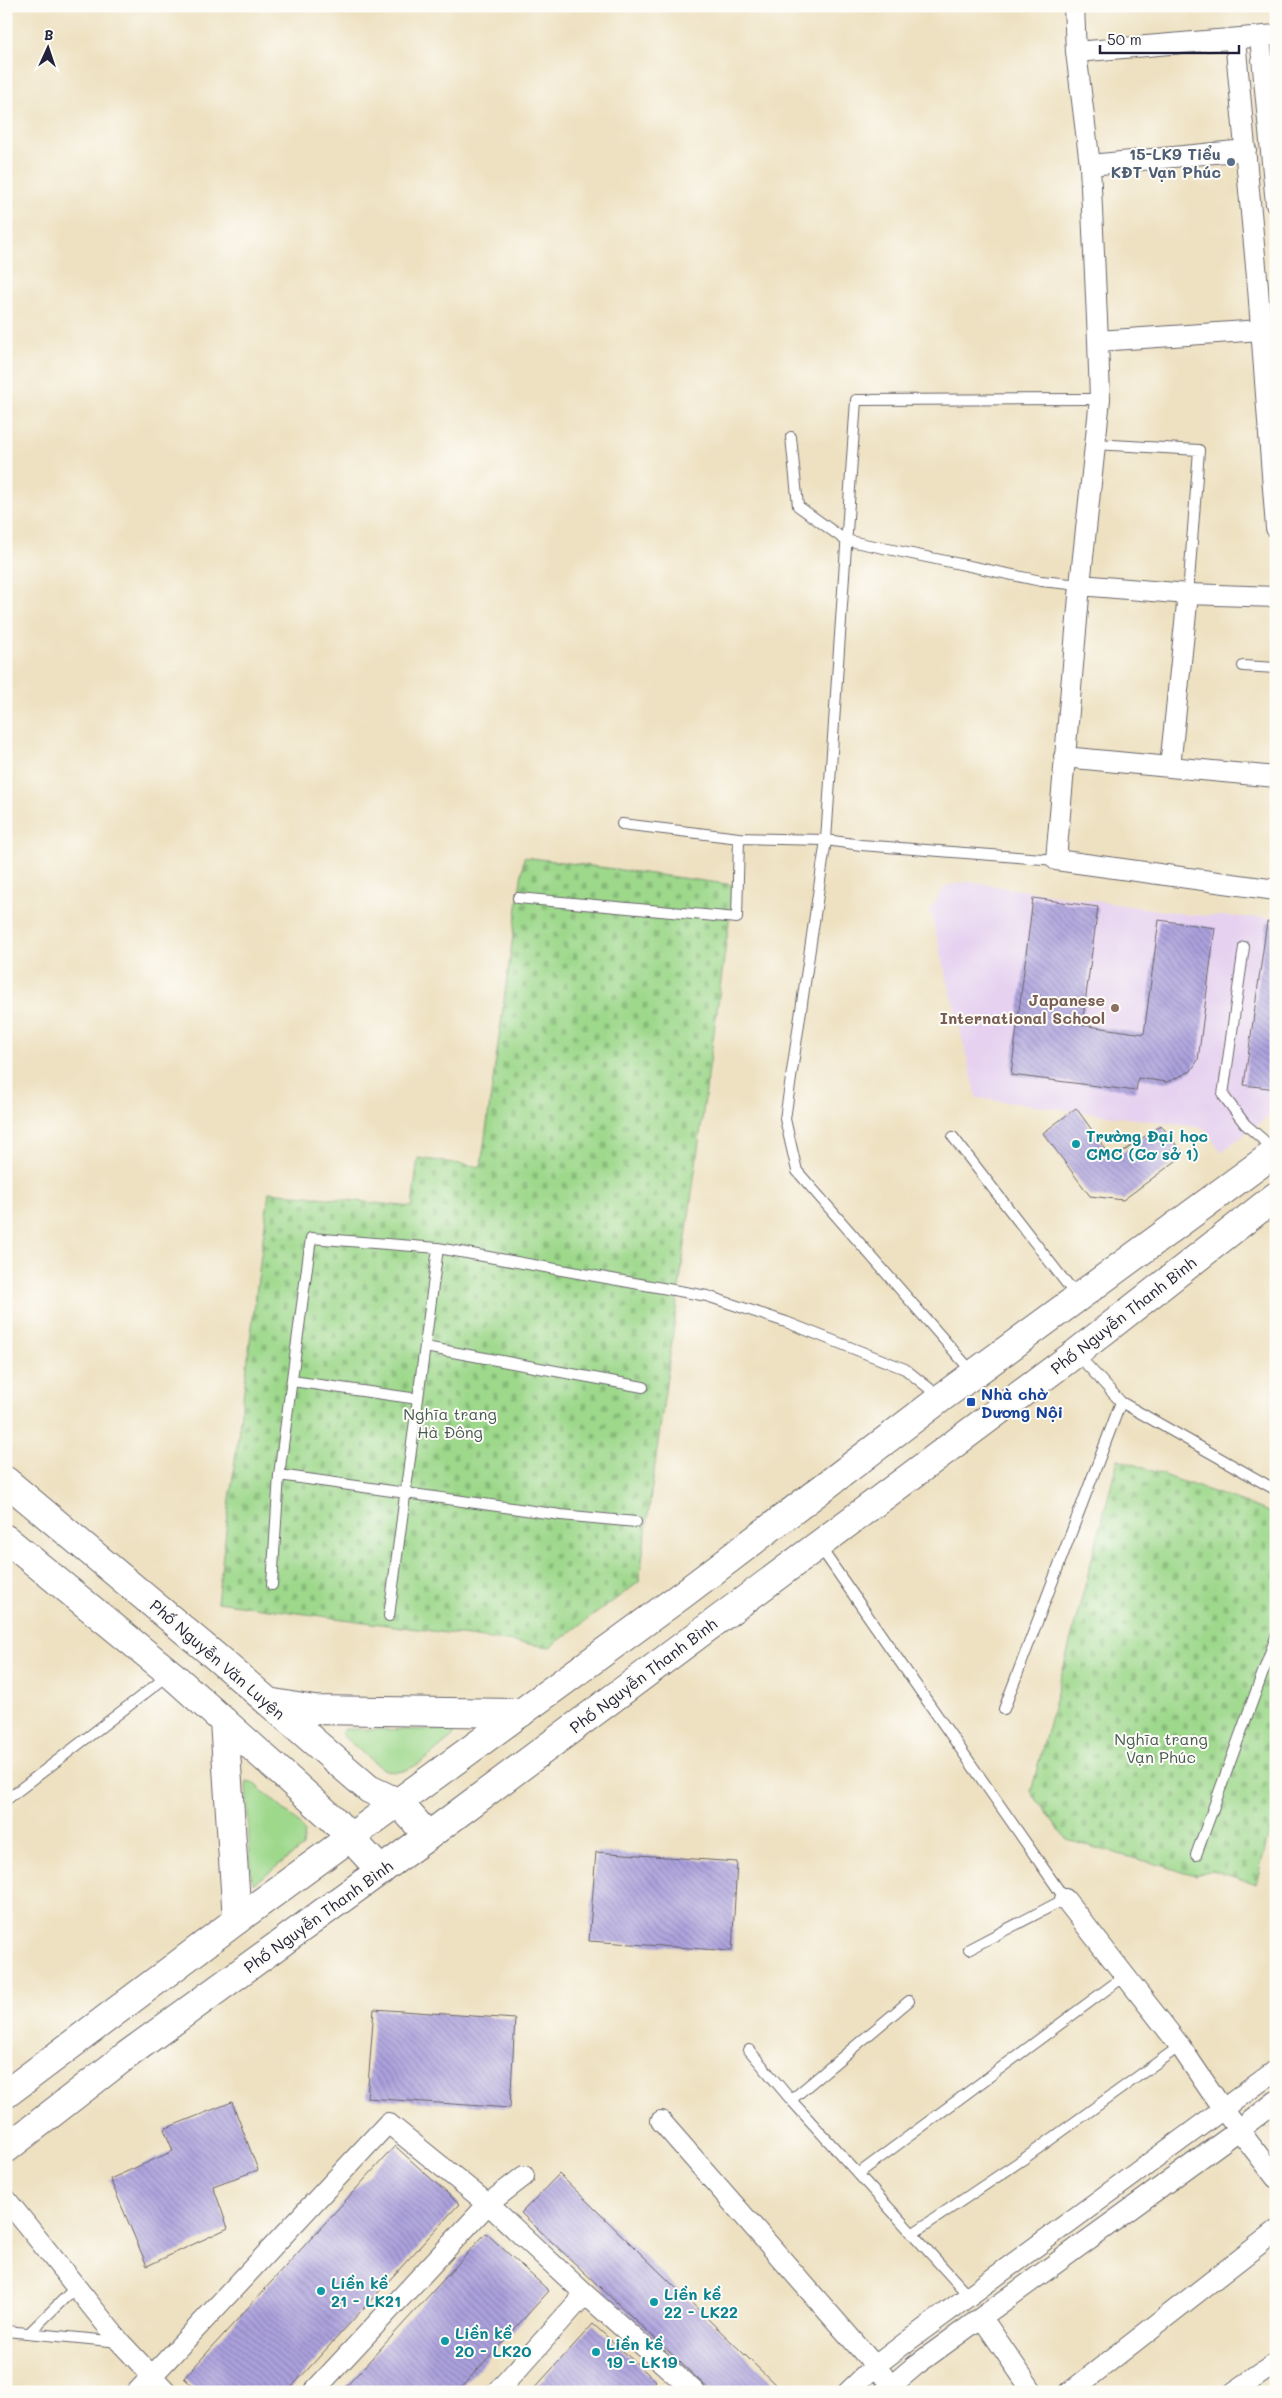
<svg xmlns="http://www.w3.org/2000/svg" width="1282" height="2398" viewBox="0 0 1282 2398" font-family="Mali,sans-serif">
<defs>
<pattern id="cemetery-stones" width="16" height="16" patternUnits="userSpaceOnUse" patternTransform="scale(1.25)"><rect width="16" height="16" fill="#9dd88b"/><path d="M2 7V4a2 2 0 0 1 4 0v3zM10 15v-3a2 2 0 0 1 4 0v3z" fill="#87b979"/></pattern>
<pattern id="building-back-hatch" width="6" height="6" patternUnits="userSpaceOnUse" patternTransform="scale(1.25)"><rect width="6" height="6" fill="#aca1dd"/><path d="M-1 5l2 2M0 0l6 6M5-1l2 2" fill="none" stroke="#8c83b4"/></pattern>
</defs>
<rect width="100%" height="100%" fill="#fdfcf7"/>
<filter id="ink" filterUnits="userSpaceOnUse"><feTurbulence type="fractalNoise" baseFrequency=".02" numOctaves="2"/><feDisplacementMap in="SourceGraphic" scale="10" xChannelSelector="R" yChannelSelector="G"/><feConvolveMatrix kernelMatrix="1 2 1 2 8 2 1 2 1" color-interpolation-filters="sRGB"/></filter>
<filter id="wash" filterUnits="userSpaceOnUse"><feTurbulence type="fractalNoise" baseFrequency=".0096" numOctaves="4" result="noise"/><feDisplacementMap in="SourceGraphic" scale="20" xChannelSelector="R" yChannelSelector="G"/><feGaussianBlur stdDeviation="1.12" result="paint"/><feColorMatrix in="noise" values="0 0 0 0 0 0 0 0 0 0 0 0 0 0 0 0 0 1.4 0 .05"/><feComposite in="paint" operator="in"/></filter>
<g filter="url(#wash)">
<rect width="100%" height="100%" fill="#eee1c1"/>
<path fill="#e6d2f0" d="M968,882L1191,915L1276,918V1111L1221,1152L1204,1128L977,1098L930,910L945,886Z"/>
<path fill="#9dd88b" stroke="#607d63" d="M345,1729L447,1730L454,1734L453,1737C435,1750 406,1783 382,1768C369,1760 358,1748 346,1739L341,1732Z
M247,1781L252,1782L297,1821L305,1833L303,1847L253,1884L251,1874L246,1784Z"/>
<path fill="url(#cemetery-stones)" stroke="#607d63" d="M524,857L734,885L639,1582L550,1647L217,1602L269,1192L412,1207L418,1158L481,1167Z
M1118,1459L1267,1511L1276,1517V1806L1256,1884L1212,1870L1196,1875L1067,1840L1031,1792Z"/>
<g id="blocks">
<path fill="url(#building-back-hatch)" d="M1033,898L1098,907L1082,1025L1144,1034L1159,920L1215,928L1198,1060L1191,1071L1167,1082L1138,1078L1136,1091L1011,1075Z
M1267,922L1276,923V1089L1244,1085Z
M1076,1108L1113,1159L1161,1125L1184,1155L1123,1200L1090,1196L1043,1133Z
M596,1852L737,1862L732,1951L589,1941Z
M374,2009L515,2019L510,2108L367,2098Z
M232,2102L258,2170L213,2186L228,2228L147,2266L110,2179L173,2151L164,2129Z
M395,2146L459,2204L287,2392H199L184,2378Z
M559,2174L783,2392H712L521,2213Z
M486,2233L549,2291L457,2392H341Z
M593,2324L656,2381L646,2392H531Z"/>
</g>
</g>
<g filter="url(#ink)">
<use href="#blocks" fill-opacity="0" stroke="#69656a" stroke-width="1"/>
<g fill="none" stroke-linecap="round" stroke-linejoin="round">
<defs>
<path id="service" d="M791,437L798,506L845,540L1041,581L1080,585
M1095,444L1199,450L1188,594
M1243,666L1276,668
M622,824L739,838L826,840L861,845L1056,860
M518,898L737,918L739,838
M1244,947L1223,1095L1245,1124L1276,1151
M953,1137L1077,1297
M438,1248L707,1296L786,1322L905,1369L940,1397
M425,1347L643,1387
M1076,1353L1121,1402L1276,1490
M973,1373L797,1171L785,1119L826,840L856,400L1100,399
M292,1381L418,1399
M279,1475L561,1515L636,1522
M820,1547L1065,1899L969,1949
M272,1585L279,1475L311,1238L438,1248L389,1616
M1004,1709L1121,1402
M6,1800L170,1674
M1196,1855L1276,1637
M749,2050L791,2100L969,2296
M791,2100L909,2001
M858,2174L1126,1975
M912,2234L1025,2158L1180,2046
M6,2331L120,2342
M29,2333L76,2287"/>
<path id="minor" d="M1074,6L1076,52L1090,165L1246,150
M1260,37L1276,204
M1235,39L1258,288L1276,528
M1076,52L1276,35
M1090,165L1098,341
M1276,329L1098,341L1100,399L1080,585L1056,860L1276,890
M1080,585L1188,594L1276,597
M1188,594L1170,767L1276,777
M1064,757L1170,767
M1065,1899L1180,2046L1222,2108L1276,2178
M661,2121L883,2375
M6,2199L120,2342L167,2392
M982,2318L1033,2392
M137,2392L388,2123L488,2204L585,2294L695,2392
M313,2392L488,2204L524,2176
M497,2392L585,2294
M848,2392L875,2366L909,2340L1276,2070
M884,2392L916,2365L1239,2130L1276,2101
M1070,2392L1276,2231
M1234,2392L1276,2363"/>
<path id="secondary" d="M6,1481L215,1656L369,1789L399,1803L428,1836
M6,1539L171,1674L332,1818L381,1871
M268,1702L314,1710L521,1713
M224,1721L237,1920"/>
<path id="primary" d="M6,2094L237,1920L682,1595L941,1398L1276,1152
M6,2149L127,2055L428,1836L1076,1353L1276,1196"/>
</defs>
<use href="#service" stroke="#69656a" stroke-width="12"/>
<use href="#minor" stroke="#69656a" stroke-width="22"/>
<use href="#secondary" stroke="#69656a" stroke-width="30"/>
<use href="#primary" stroke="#69656a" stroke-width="30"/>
<use href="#service" stroke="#fff" stroke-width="10"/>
<use href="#minor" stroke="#fff" stroke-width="20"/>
<use href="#secondary" stroke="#fff" stroke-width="28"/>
<use href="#primary" stroke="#fff" stroke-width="28"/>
</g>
</g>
<circle fill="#5c6f8a" stroke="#fdfcf7" stroke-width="2" cx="1231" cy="162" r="5"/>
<circle fill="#8d6e63" stroke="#fdfcf7" stroke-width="2" cx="1115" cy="1008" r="5"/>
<g fill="#0f9aa8" stroke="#fdfcf7" stroke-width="2">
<circle cx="1076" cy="1144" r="5"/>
<circle cx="321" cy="2291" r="5"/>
<circle cx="654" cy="2302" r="5"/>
<circle cx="445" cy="2341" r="5"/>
<circle cx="596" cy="2352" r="5"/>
</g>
<rect fill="#1a4fb4" stroke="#fdfcf7" stroke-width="2" x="966" y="1397" width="10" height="10" rx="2.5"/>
<g text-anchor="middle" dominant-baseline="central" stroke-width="4" stroke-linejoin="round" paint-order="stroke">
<g font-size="16" font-weight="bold" fill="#4e5e75" stroke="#fdfcf7" text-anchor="end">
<text x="1221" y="153">15-LK9 Tiểu<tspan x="1221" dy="18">KĐT Vạn Phúc</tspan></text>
</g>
<g font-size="16" font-weight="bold" fill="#785e54" stroke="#fdfcf7" text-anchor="end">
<text x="1105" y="999">Japanese<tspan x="1105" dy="18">International School</tspan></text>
</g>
<g font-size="16" font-weight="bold" fill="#0d838f" stroke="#fdfcf7" text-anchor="start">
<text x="1086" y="1135">Trường Đại học<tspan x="1086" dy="18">CMC (Cơ sở 1)</tspan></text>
<text x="331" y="2282">Liền kề<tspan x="331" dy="18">21 - LK21</tspan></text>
<text x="664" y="2293">Liền kề<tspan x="664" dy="18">22 - LK22</tspan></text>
<text x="455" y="2332">Liền kề<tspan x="455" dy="18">20 - LK20</tspan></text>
<text x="606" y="2343">Liền kề<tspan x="606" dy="18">19 - LK19</tspan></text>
</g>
<g font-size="16" fill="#22223b" stroke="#fdfcf7">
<text transform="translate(1123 1315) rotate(-38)">Phố Nguyễn Thanh Bình</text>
<text transform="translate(218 1659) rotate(41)">Phố Nguyễn Văn Luyện</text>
<text transform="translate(643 1675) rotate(-37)">Phố Nguyễn Thanh Bình</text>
<text transform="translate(318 1916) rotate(-36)">Phố Nguyễn Thanh Bình</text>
</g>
<g font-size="16" font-weight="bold" fill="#164399" stroke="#fdfcf7" text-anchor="start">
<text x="981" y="1393">Nhà chờ<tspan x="981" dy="18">Dương Nội</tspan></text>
</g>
<g font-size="16" fill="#475953" stroke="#fdfcf7">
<text x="450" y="1413">Nghĩa trang<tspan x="450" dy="18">Hà Đông</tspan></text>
<text x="1161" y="1738">Nghĩa trang<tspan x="1161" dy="18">Vạn Phúc</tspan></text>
</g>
</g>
<rect width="1282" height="2398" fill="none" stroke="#fdfcf7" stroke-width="25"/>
<g transform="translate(48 48) rotate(3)" stroke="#fdfcf7" stroke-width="4" paint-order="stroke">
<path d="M0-4L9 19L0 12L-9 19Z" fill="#22223b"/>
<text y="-8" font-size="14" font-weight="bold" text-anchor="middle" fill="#22223b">B</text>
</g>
<path d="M1100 45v8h139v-8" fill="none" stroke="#22223b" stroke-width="2.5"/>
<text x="1107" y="45" font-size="15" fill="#22223b" stroke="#fdfcf7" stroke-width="4" paint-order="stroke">50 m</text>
</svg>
